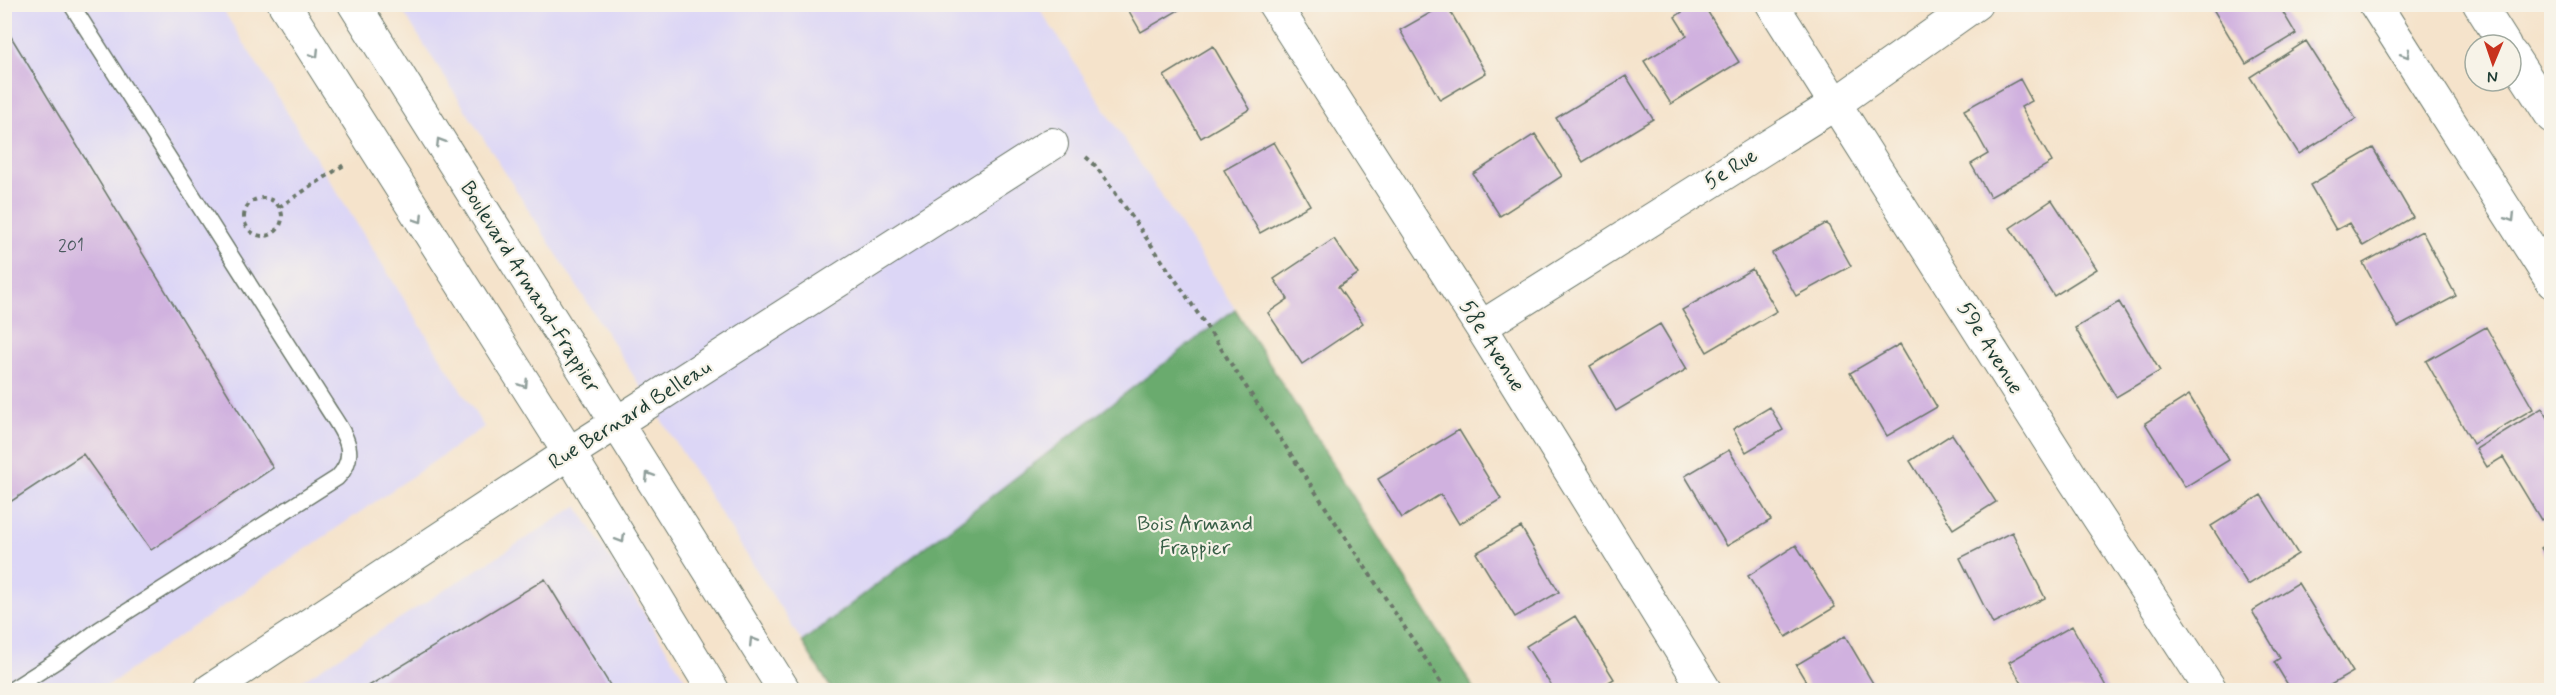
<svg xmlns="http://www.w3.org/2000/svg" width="2556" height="695" viewBox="0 0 2556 695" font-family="Mynerve,sans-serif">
<rect width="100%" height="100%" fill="#f7f3e8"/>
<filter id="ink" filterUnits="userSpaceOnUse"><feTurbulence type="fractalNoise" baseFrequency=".0167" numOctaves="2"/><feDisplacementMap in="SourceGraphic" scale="12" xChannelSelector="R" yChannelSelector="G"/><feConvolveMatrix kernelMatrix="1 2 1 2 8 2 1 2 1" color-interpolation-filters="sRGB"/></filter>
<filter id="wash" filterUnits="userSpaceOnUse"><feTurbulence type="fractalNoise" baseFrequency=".008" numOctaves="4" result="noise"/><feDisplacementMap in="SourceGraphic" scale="24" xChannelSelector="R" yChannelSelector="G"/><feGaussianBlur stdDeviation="1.35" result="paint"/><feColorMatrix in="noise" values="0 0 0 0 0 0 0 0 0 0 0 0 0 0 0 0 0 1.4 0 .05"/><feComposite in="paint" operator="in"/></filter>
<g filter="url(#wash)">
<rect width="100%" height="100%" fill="#f5e3cb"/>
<path fill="#dcd6f6" d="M4,5H220L484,427L101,690H5Z
M399,5H1037L1235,309L802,642Z
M577,506L692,690H287Z"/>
<path fill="#6aab6e" stroke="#447451" stroke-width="1.5" d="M1235,309L1475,690H832L802,642Z"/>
<g id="blocks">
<path fill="#d0b1df" d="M1125,4H1183L1184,7L1141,32Z
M1446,4L1486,73L1440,100L1400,30Z
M1694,4H1703L1739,62L1671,104L1644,61L1687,36L1675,17Z
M2210,4H2278L2296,34L2246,64Z
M10,35L273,468L151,550L83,454L4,506V38Z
M2306,41L2356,119L2299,154L2250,77Z
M1213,46L1250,109L1201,138L1164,76Z
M1626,76L1653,119L1583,162L1556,118Z
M2020,79L2032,101L2021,107L2052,162L1990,197L1971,164L1988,154L1964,110Z
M1535,134L1562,176L1500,216L1473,174Z
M1274,142L1310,205L1260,233L1224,170Z
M2373,148L2413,217L2363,246L2349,223L2336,230L2310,185Z
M2052,200L2097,269L2054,296L2010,228Z
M1827,223L1851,266L1796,296L1772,253Z
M2422,231L2456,296L2398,327L2363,263Z
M1334,239L1358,274L1338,287L1363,323L1302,364L1268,313L1288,299L1274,279Z
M1752,269L1777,311L1707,352L1682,310Z
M2119,302L2160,371L2116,397L2075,328Z
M1660,324L1687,369L1616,411L1590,366Z
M2486,327L2533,409L2473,444L2426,361Z
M1900,344L1937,407L1887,436L1850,373Z
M2189,395L2229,460L2185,487L2145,423Z
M1770,407L1783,430L1746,452L1733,429Z
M2542,408L2552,424V513L2541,520L2503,457L2487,467L2476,449Z
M1459,430L1501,499L1459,524L1441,494L1402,518L1378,479Z
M1952,434L1996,502L1953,529L1910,461Z
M1729,450L1771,520L1727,546L1685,476Z
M2261,495L2298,554L2248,585L2211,526Z
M1521,527L1559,592L1515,617L1476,553Z
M2012,532L2045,598L1993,624L1960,558Z
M2552,541V565L2541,548Z
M1796,545L1835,607L1786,637L1748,576Z
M545,579L613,690H362Z
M2298,583L2353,672L2322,690H2291L2274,662L2280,658L2252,611Z
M1575,616L1614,679L1595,690H1554L1526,646Z
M2072,626L2108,690H2026L2009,662Z
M1845,636L1877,690H1811L1796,665Z"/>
</g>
</g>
<g filter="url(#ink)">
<use href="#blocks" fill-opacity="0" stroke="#6a7769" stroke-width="1.5"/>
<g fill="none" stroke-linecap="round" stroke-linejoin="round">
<defs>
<path id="service" d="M11,690L58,660L100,629L337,478C363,452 340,429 325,404L71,4"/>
<path id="minor" d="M284,4L569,453L713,690
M354,4L784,690
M1274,4L1481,327L1705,690
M1772,4L2075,482L2211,690
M2375,4L2552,282
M2479,4L2505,45
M2511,54L2552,117
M1481,327L1835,104L1976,4
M210,690L554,463L1052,144"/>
</defs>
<use href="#service" stroke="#6a7769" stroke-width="18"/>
<use href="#minor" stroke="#6a7769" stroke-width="34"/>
<path stroke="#6a7769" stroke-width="4" stroke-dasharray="4.5 4.5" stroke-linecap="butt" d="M1086,157L1093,163L1107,181L1183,291L1446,690
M244 217a19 19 0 1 1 38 0a19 19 0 1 1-38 0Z
M279,207L344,165"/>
<use href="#service" stroke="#fff" stroke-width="15"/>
<use href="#minor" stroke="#fff" stroke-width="32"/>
</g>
<defs><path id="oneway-chevron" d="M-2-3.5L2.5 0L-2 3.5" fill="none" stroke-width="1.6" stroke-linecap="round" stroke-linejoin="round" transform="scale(1.5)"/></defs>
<g stroke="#8f9e9a">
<use href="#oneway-chevron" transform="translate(315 54) rotate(58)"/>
<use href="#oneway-chevron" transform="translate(2406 54) rotate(58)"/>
<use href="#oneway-chevron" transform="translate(440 142) rotate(-122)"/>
<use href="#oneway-chevron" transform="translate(2511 218) rotate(58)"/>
<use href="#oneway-chevron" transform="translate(419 219) rotate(57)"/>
<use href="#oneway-chevron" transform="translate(524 384) rotate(57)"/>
<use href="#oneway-chevron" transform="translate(649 476) rotate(-122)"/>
<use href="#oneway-chevron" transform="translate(621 539) rotate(59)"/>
<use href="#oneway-chevron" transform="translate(753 641) rotate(-122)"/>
</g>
</g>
<g text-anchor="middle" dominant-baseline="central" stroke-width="4.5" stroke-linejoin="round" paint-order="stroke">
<g font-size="18" fill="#4b5a5f">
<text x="71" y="246">201</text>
</g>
<g font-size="21" fill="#1f3d34" stroke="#f7f3e8">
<text transform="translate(1731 169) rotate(-32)">5e Rue</text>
<text transform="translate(530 287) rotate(58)">Boulevard Armand-Frappier</text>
<text transform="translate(1492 346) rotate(58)">58e Avenue</text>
<text transform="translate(1990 348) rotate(58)">59e Avenue</text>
<text transform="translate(630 415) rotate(-32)">Rue Bernard Belleau</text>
</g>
<g font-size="21" fill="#385f47" stroke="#f7f3e8">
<text x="1195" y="524">Bois Armand<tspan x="1195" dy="24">Frappier</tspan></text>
</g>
</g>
<rect width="2556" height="695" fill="none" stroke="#f7f3e8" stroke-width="24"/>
<g transform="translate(2493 63) rotate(182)"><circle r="28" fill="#f7f3e8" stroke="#a1aaa0" stroke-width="1.5"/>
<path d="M0-4.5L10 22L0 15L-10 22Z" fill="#c8321e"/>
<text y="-9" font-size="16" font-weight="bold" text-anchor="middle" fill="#1f3d34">N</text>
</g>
</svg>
